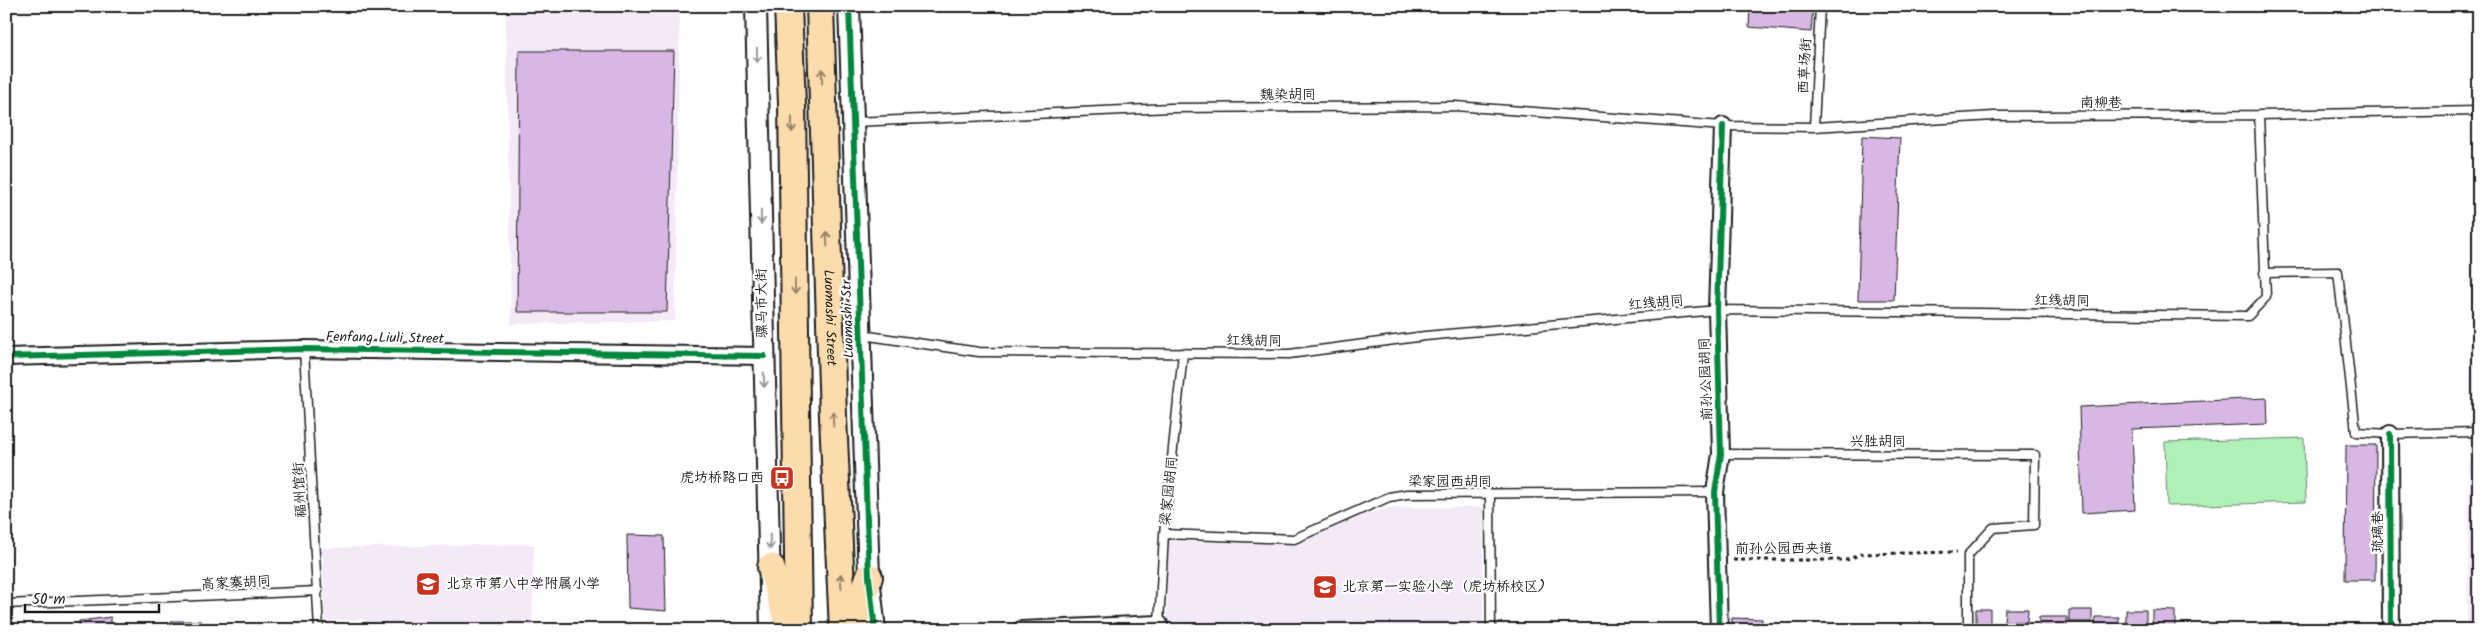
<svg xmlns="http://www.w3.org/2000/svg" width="2485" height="636" viewBox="0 0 2485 636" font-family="Kalam,'LXGW WenKai TC',sans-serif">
<rect width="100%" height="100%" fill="#fff"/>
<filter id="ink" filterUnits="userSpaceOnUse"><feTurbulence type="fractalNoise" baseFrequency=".02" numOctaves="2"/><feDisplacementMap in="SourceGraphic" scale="10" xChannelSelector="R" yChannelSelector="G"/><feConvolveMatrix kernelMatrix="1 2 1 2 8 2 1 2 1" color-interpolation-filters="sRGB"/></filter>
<g filter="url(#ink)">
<path fill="#f3e9f7" d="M518,6H680L675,321L511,324L506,16Z
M2475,6H2479V630H2467Z
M1483,507V630H1167L1168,541L1291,545L1351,518L1388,508Z
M534,544L532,630H364L365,619L325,621L322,548Z"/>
<path fill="#b1f1b8" stroke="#66866a" d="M2304,438L2306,502L2167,506L2165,442Z"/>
<path fill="#d7b7e3" stroke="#1c1c1c" d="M1750,6H1813L1811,32L1749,27Z
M519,51H674L667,312H517Z
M1862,136L1900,138L1894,300H1858Z
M2267,398L2268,424L2132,429L2135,510L2082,513L2079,407Z
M2346,445H2376L2375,580H2345Z
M627,535L664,536L666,611L628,608Z
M1976,609H1990V630H1976Z
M2005,609H2028L2027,622L2004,621Z
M2069,610H2092V622H2069Z
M2126,610H2146V625L2126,624Z
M2152,610L2175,611V630H2152Z
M111,617V630H79V621Z
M2039,617H2067V630H2039Z
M2095,617H2119V630H2095Z
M1732,618L1762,619V630H1732Z
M171,621H201V630H171Z"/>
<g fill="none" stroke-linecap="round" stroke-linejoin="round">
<defs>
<path id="service" d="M854,122L1171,108L1455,106L1723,126L1814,127L1994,116L2259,115L2479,111
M1814,127L1820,6
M2264,273L2338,272L2356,432L2390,434L2479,432
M862,335L979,352L1289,354L1425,336L1717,310L2248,316L2266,297L2259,115
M304,349L319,630
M1721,454L2035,455L2034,525L1993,528L1968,555V630
M1490,495L1491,630
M1164,534L1294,539L1389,497L1407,494L1715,492
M6,604L318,591
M1159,624L1164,534L1183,353"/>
<path id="minor" d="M6,357L304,349L764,356
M2390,434L2391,630
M1021,630L1159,624V630
M1719,630L1715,492L1721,454L1717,310L1723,126"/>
<path id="tertiary" d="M756,6L771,630
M849,6L869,577L875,630"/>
<g id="primary">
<path d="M788,6L792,104L799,630"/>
<path id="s1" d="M820,6L833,417L843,630"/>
<path d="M771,567L790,630"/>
<path d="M851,630L869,577"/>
</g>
</defs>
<use href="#service" stroke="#1c1c1c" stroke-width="11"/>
<use href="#minor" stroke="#1c1c1c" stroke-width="20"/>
<use href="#tertiary" stroke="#1c1c1c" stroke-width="24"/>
<use href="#primary" stroke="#1c1c1c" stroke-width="30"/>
<path stroke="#1c1c1c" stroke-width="3" stroke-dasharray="4 4" stroke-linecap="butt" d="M1733,560H1847L1861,554L1957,552"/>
<use href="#service" stroke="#fff" stroke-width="8"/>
<use href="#minor" stroke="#fff" stroke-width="16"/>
<use href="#tertiary" stroke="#fff" stroke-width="20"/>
<use href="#primary" stroke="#fcdcac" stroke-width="26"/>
<defs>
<path id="cycleway" d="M849,6L869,577L875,630
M6,357L304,349L764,356
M2390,434L2391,630
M1719,630L1715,492L1721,454L1717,310L1723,126"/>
</defs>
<use href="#cycleway" stroke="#fff" stroke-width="9"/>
<use href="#cycleway" stroke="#00873e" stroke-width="6"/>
</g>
<defs><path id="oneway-shaft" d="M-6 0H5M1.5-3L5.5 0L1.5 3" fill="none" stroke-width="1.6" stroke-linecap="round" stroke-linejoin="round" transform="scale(1.25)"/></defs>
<g stroke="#999">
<use href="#oneway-shaft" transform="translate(757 55) rotate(89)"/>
<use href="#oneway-shaft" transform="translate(761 217) rotate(89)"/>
<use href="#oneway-shaft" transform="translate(764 380) rotate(88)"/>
<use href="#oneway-shaft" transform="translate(770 542) rotate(88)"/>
</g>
<g stroke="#97866b">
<use href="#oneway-shaft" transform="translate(822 76) rotate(-91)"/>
<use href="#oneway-shaft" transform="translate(792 125) rotate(89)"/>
<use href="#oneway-shaft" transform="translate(827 239) rotate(-92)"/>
<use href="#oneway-shaft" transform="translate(795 287) rotate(89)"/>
<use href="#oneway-shaft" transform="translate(833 419) rotate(-92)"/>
<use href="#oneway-shaft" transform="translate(841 581) rotate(-93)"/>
</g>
</g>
<defs>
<symbol id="bus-square" viewBox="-11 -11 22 22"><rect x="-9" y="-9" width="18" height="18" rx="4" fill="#c8321e" stroke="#fff"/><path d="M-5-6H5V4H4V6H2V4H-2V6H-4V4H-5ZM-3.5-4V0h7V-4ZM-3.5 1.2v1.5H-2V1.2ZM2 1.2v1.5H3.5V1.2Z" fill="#fff"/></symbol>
<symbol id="school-square" viewBox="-11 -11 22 22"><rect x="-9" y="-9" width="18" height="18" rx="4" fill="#c8321e" stroke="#fff"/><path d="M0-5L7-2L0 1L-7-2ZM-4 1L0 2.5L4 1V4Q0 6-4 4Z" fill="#fff"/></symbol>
</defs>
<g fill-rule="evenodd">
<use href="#bus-square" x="768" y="464" width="28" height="28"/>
<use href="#school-square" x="414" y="570" width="28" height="28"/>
<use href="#school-square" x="1311" y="573" width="28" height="28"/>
</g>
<g text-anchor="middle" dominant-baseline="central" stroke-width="4.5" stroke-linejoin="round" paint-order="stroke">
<g font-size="14" fill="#1c1c1c" stroke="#fff">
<text transform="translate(1805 66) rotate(-87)">西草场街</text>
<text x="1288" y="95">魏染胡同</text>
<text x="2101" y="103">南柳巷</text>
<text transform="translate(2062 301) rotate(1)">红线胡同</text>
<text transform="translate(762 303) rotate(-91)">骡马市大街</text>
<text transform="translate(1656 303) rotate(-5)">红线胡同</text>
<text stroke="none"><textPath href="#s1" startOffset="312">Luomashi Street</textPath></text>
<text transform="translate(848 319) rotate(-92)">Luomashi Str</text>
<text transform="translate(385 338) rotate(1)">Fenfang Liuli Street</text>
<text transform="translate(1254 341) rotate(1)">红线胡同</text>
<text transform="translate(1706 379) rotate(-92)">前孙公园胡同</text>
<text x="1878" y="442">兴胜胡同</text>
<text x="1450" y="482">梁家园西胡同</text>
<text transform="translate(300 490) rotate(-93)">福州馆街</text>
<text transform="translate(1169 491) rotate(-84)">梁家园胡同</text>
<text transform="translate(2378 532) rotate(-90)">琉璃巷</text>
<text x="1784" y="549">前孙公园西夹道</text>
<text transform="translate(236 583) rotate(-3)">高家寨胡同</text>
</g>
<g font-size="14" fill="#1c1c1c" stroke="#fff" text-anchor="start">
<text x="764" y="478" text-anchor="end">虎坊桥路口西</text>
<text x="446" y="584">北京市第八中学附属小学</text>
<text x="1342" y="587">北京第一实验小学（虎坊桥校区)</text>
</g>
</g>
<rect width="2485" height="636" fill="none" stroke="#fff" stroke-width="25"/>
<rect x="12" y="12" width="2460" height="611" fill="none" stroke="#1c1c1c" stroke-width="2" filter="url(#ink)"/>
<path d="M25 604v8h134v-8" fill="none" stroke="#1c1c1c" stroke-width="2.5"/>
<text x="32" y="604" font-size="15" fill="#1c1c1c" stroke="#ffffff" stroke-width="4" paint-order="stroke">50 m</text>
</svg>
